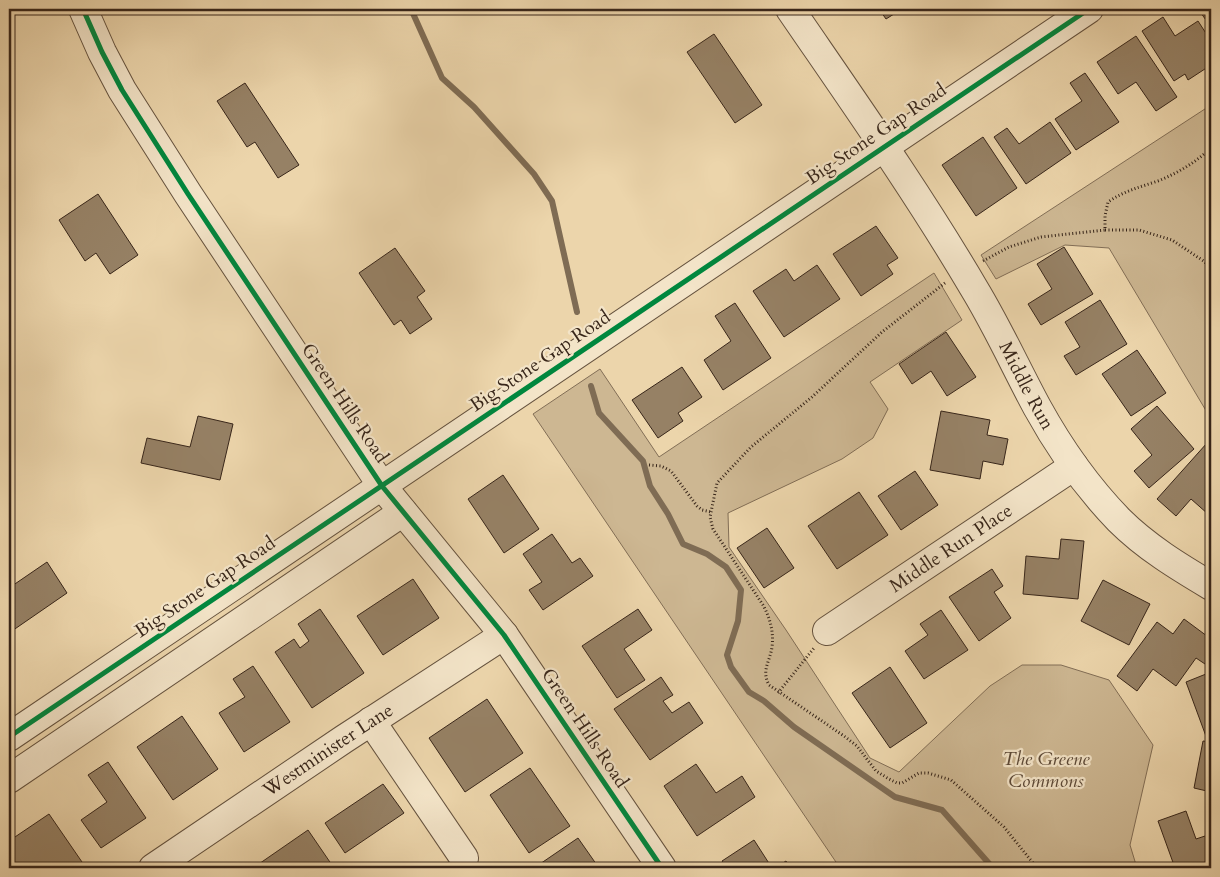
<svg xmlns="http://www.w3.org/2000/svg" width="1220" height="877" viewBox="0 0 1220 877" font-family="Cardo,serif">
<rect width="100%" height="100%" fill="#ecd5ab"/>
<filter id="stains"><feTurbulence type="fractalNoise" baseFrequency=".004" numOctaves="4"/><feColorMatrix values="0 0 0 0 .2 0 0 0 0 .09 0 0 0 0 .02 0 0 0 .5 -.17"/></filter>
<radialGradient id="worn" r=".72"><stop offset=".6" stop-color="#630" stop-opacity="0"/><stop offset="1" stop-color="#630" stop-opacity=".3"/></radialGradient>
<path fill="#cdb792" stroke="#826e56" d="M1211,105V419L1109,248L1065,245L996,279L981,255Z
M934,273L962,320L870,382L888,409L873,438L842,459L728,513L729,547L786,630L870,758L899,772L990,686L1022,665H1061L1109,680L1153,745L1130,845L1137,868H840L533,414L600,369L659,457Z"/>
<g fill="none" stroke-linecap="round" stroke-linejoin="round">
<path stroke="#7f6c54" stroke-width="6" d="M411,9L442,78L474,107L534,174L552,201L577,312
M591,386L599,413L643,461L650,486L668,514L683,544L707,554L726,567L741,590L738,621L727,655L731,667L749,692L764,701L794,727L895,797L942,810L993,868
M1199,868L1211,864"/>
</g>
<path fill="#968165" stroke="#38261a" d="M879,9H902L886,19Z
M1198,9H1211V27Z
M1163,17L1175,36L1198,21L1211,41V65L1188,80L1185,74L1174,81L1142,31Z
M714,34L762,105L735,123L687,52Z
M1136,36L1177,97L1156,111L1136,82L1118,94L1097,62Z
M1085,73L1119,122L1076,150L1055,119L1082,101L1070,83Z
M245,83L299,165L278,178L255,142L247,147L217,101Z
M1050,122L1071,153L1026,184L994,137L1007,128L1019,144Z
M983,137L1017,188L976,216L942,165Z
M98,194L138,255L110,274L96,253L85,261L59,220Z
M876,226L898,258L887,265L893,274L861,296L833,254Z
M1064,247L1093,294L1041,325L1028,304L1052,289L1037,264Z
M395,248L425,291L417,297L432,319L410,334L401,320L394,325L359,273Z
M817,265L840,299L784,337L753,291L786,269L794,281Z
M1100,300L1127,344L1076,375L1064,356L1080,347L1065,322Z
M735,303L771,358L723,390L704,360L731,341L715,316Z
M946,332L976,377L947,396L931,371L912,384L899,364Z
M1137,350L1166,393L1131,416L1102,374Z
M682,367L702,397L678,413L683,421L658,438L632,400Z
M1157,406L1194,449L1149,488L1134,471L1152,455L1131,429Z
M941,411L990,420L987,435L1008,439L1003,465L983,461L980,479L930,470Z
M198,416L233,424L220,480L141,463L147,438L190,447Z
M1207,443L1211,447V510L1208,514L1191,499L1176,516L1157,499Z
M915,471L938,505L901,530L878,496Z
M503,475L539,529L504,553L468,499Z
M859,492L888,535L837,569L808,526Z
M767,528L794,568L764,588L737,548Z
M552,534L572,563L580,558L593,576L543,610L529,590L542,582L523,554Z
M1061,539L1084,541L1078,599L1023,594L1026,556L1059,559Z
M47,562L67,593L9,633V588Z
M992,569L1003,586L994,592L1011,618L979,641L949,597Z
M413,579L439,618L383,655L357,616Z
M1103,580L1150,604L1129,645L1081,621Z
M320,609L364,673L312,708L275,652L294,639L300,648L309,641L298,624Z
M638,609L652,630L624,649L645,680L617,698L582,646Z
M941,610L968,650L924,679L905,651L928,635L920,624Z
M1184,619L1211,639V656L1205,664L1196,658L1176,686L1153,669L1137,691L1117,676L1157,622L1173,634Z
M253,666L290,722L244,752L219,713L245,697L233,679Z
M890,667L927,723L890,748L852,693Z
M1211,672V738L1207,739L1186,682Z
M661,677L673,695L663,701L672,713L689,702L703,723L650,760L614,709Z
M487,699L523,753L465,792L429,738Z
M182,716L218,769L173,800L137,747Z
M1203,741L1211,742V792L1194,788Z
M108,762L146,818L101,848L81,820L107,802L88,775Z
M696,764L716,793L742,776L755,797L697,836L664,786Z
M530,768L570,826L529,853L490,795Z
M383,784L404,813L345,853L325,823Z
M1186,811L1196,839L1211,834V860L1189,868H1175L1158,821Z
M49,814L82,862L72,868H9V841Z
M308,830L334,868H253Z
M578,838L599,868H534Z
M754,840L772,868H727L722,861Z
M786,861L791,868H775Z"/>
<g fill="none" stroke-linecap="round" stroke-linejoin="round">
<defs>
<g id="minor">
<path d="M83,9L102,52L122,90L188,194L382,486L504,635L662,868"/>
<path id="s1" d="M790,9C853,101 918,193 975,290C998,328 1016,368 1037,407C1059,447 1087,487 1119,520C1146,547 1179,567 1211,586"/>
<path id="s2" d="M827,631L1074,466"/>
<path d="M371,721L464,858"/>
<path d="M9,737L1089,9"/>
<path d="M9,779L403,512"/>
<path id="s3" d="M153,868L344,739L504,635"/>
</g>
</defs>
<use href="#minor" stroke="#65523e" stroke-width="30"/>
<path stroke="#38261a" stroke-width="3" stroke-dasharray="1 2.5" stroke-linecap="butt" d="M1105,230H1139L1172,240L1205,262L1211,272
M983,261L1009,247L1041,237L1105,230V216L1108,202C1124,191 1140,187 1158,181C1178,173 1196,162 1211,148
M945,283L882,332L812,397L751,447L717,483L710,517L713,529L763,605C770,618 774,632 772,647C770,662 761,670 769,685L844,736L857,746L876,771L889,779L897,783H902L919,773H928L951,780L1004,827L1037,868
M649,465L661,466L671,471L697,506L702,510L711,512
M778,693L814,648"/>
<use href="#minor" stroke="#f3e4c8" stroke-width="28"/>
<defs>
<path id="cycleway" d="M83,9L102,52L122,90L188,194L382,486L504,635L662,868
M9,737L1089,9"/>
</defs>
<use href="#cycleway" stroke="#f3e4c8" stroke-width="8"/>
<use href="#cycleway" stroke="#00873e" stroke-width="5"/>
</g>
<g text-anchor="middle" dominant-baseline="central" stroke-width="4.5" stroke-linejoin="round" paint-order="stroke">
<g font-size="19" fill="#38261a" stroke="#f3e4c8">
<text transform="translate(876 134) rotate(-34)">Big Stone Gap Road</text>
<text transform="translate(540 361) rotate(-34)">Big Stone Gap Road</text>
<text stroke="none"><textPath href="#s1" startOffset="445">Middle Run</textPath></text>
<text transform="translate(345 403) rotate(56)">Green Hills Road</text>
<text stroke="none"><textPath href="#s2" startOffset="149">Middle Run Place</textPath></text>
<text transform="translate(205 587) rotate(-34)">Big Stone Gap Road</text>
<text transform="translate(585 728) rotate(56)">Green Hills Road</text>
<text stroke="none"><textPath href="#s3" startOffset="211">Westminister Lane</textPath></text>
</g>
<g font-size="19" font-style="italic" fill="#5d4a38" stroke="#f3e4c8">
<text x="1046" y="759">The Greene<tspan x="1046" dy="22">Commons</tspan></text>
</g>
</g>
<rect width="1220" height="877" fill="none" stroke="#ecd5ab" stroke-width="30"/>
<rect x="10" y="10" width="1200" height="857" fill="none" stroke="#38261a" stroke-width="2.5"/>
<rect x="15" y="15" width="1190" height="847" fill="none" stroke="#38261a"/>
<rect width="100%" height="100%" filter="url(#stains)"/>
<rect width="100%" height="100%" fill="url(#worn)"/>
</svg>
